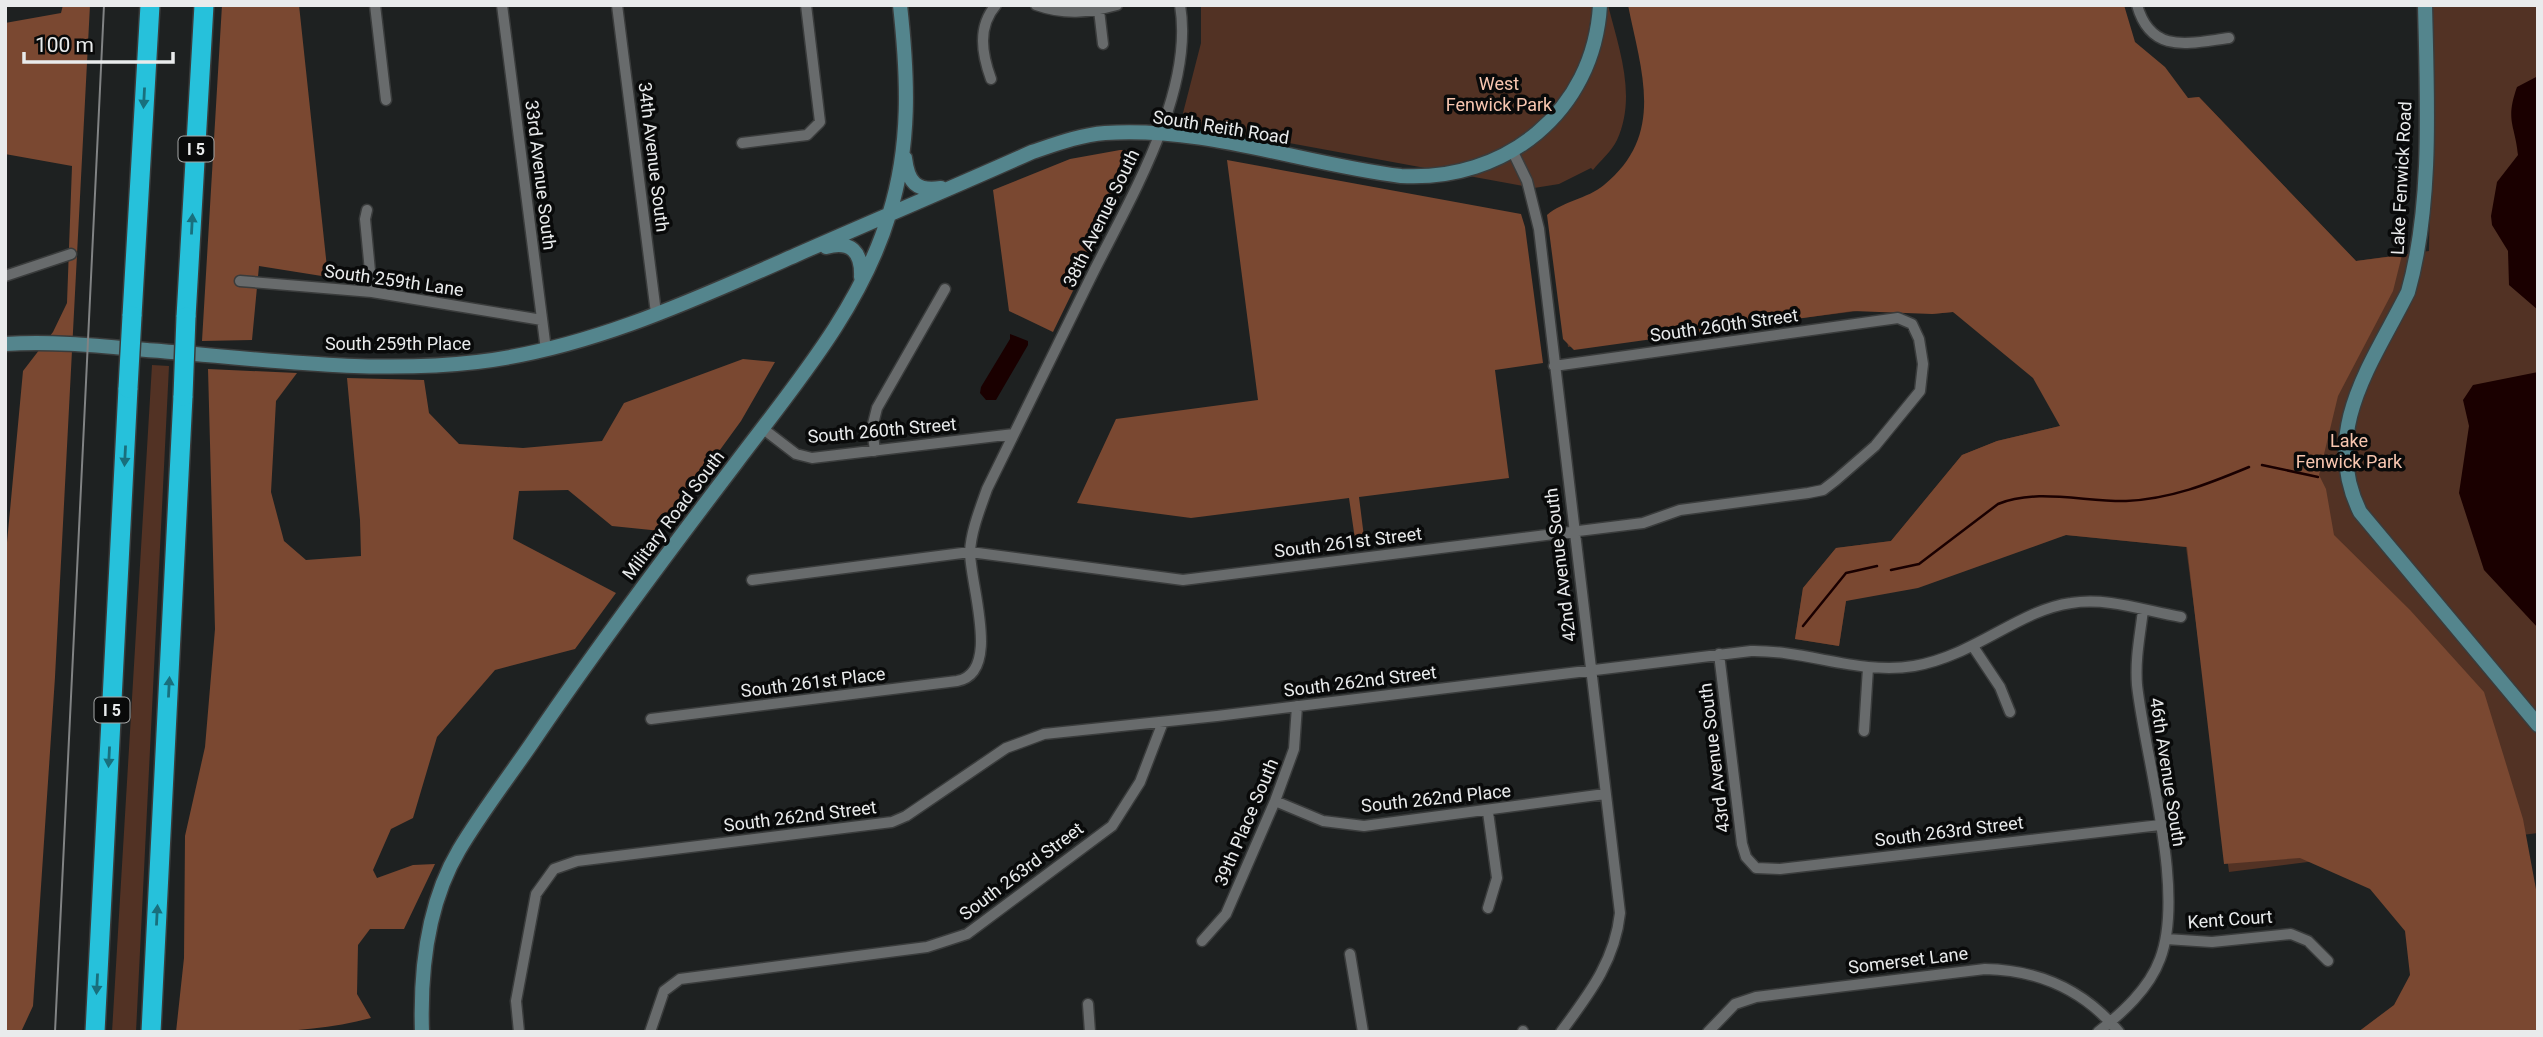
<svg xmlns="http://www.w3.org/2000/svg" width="2543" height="1037" viewBox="0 0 2543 1037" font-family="Roboto,sans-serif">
<rect width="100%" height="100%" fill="#1e2121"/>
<path fill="#523224" d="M1201,5H1593L1586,46L1602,32L1608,5C1619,49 1637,96 1617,140C1612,151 1600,161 1593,170L1591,168L1559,184L1534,188L1191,125L1185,122L1183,113L1201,43Z
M2118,5L2131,106L2199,97L2356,261L2429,251L2433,5H2538V833L2229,872L2186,547L2066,535L1943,567L1846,601L1839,646L1795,639L1803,588L1836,548L1891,541L1962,455L1997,441L2060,426L2052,360L1953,312L1932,314L1930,302L1568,347L1551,214Z
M152,365L169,366L136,1032H112Z"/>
<path fill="#7a4831" d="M63,5H90L55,677L33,1006L21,1032H5V564L23,371L53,332L67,303L72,166L5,154V23L61,13Z
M222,5H299L328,277L259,266L252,340L202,341Z
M1628,5H2124L2135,42L2165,67L2188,98L2199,97L2356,261L2402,255L2393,291L2338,396L2319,475L2326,489L2334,535L2410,610L2484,692L2523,819L2538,900V1032H2358L2394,1005L2410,975L2405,931L2370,889L2300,858L2224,864L2187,547L2066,535L1918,588L1846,601L1839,646L1795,639L1803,588L1836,548L1891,541L1962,455L1997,441L2060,426L2033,378L1953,312L1932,314L1853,311L1574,350L1563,339L1547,215C1563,201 1587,199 1604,185C1666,135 1641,71 1628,5Z
M1120,150H1137L1140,153L1053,332L1009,311L993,190L1070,159Z
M1227,160L1521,214L1525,227L1543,363L1495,370L1509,478L1359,497L1365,545L1356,546L1349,498L1191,518L1077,503L1116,419L1258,400Z
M743,359L775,362L741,421L661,531L612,526L568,490L519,491L513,539L616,593L575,649L495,670L437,737L413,818L391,829L373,870L377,878L413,865L435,864L404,929H370L358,945L357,994L371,1018C307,1035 242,1032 176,1032L184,958L185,836L205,747L215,629L208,369L297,373L276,401L271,492L284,541L306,560L361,556L360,520L347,378L424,380L429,413L459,444L523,448L602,441L624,403Z"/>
<path fill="#1a0000" d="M2538,76V310L2509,285L2508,251L2492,225L2491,216L2497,182L2518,155C2515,124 2505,121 2517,87Z
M1010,334L1028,341V345L996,400H986L980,393L981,387L1010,339Z
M2538,372V628L2484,570L2459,493L2469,426L2463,400L2473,385Z"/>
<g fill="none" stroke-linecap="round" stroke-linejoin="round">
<path stroke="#1a0000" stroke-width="2.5" d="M2262,465L2318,477
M1891,570L1919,564L1998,504C2036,488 2085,502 2126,501C2171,499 2208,484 2249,467
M1803,626L1846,573L1877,566"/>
<defs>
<path id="street" d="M375,5L386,100
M502,5L546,350
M617,5L656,313
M1036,5C1064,15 1088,13 1117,5
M2137,5C2151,55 2189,43 2229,38
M1099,10L1103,44
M991,79C982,54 977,27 996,5
M742,143L807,135L820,122L806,5
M1513,152L1527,181L1539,229L1620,913C1615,961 1589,994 1561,1032
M367,210L365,219L372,292
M5,276L71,254
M240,281L372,292L542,320
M762,428L796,454L812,458L1014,434
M875,451L872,428L877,408L945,289
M752,580L970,552L1183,580L1643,523L1680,510L1808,493L1823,490L1836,480L1875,446L1920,391L1923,364L1919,339L1912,324L1898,318L1554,366
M1974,648L2000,687L2010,712
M1719,654L1742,844L1746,857L1756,868L1780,869L2160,825
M651,719L957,681C1002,673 970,585 970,552C971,531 980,509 987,489C1022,419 1056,349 1090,279C1128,202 1195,93 1180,5
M1864,731L1868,668
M1275,801L1323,821L1364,826L1605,794
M1488,908L1497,878L1488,812
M2166,939L2212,942L2291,934L2308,941L2328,961
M1202,941L1226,914L1275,801L1294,749L1297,706
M1350,954L1363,1032
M1088,1004L1090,1032
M1523,1031V1032
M519,1032L516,1001L536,894L554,869L577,861L892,822L906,816L1006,748L1044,734L1217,716L1751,651C1807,650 1859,675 1914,666C1974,656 2019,610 2071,603C2108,597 2145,611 2181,617
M650,1032L664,991L680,979L927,947L967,934L1112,826L1140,782L1163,722
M1708,1032L1735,1004L1756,997L1985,969C2039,970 2084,990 2119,1032
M2098,1032C2122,1013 2149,989 2160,959C2186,892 2145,758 2137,685C2135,658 2140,636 2143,610"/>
<path id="secondary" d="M2425,5C2427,96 2433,204 2408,292C2372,364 2320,430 2360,512L2538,725
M905,158C908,182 916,192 941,188
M826,247C851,240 862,252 861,277
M5,344C48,341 91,345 134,349C247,357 364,375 477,362C588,349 694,300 796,255C875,220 954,187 1032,152C1056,144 1080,135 1105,133C1204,126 1303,164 1401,176C1505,182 1594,112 1600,5
M422,1032C420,971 427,904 459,850C481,813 508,778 532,743C597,647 666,555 736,463C794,386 861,308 889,215C911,145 908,77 900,5"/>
<path id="highway" d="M132,316L150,5
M186,317L204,5
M95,1032L128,388
M151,1032L183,396"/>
</defs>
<use href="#street" stroke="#3a3c3c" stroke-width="13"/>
<use href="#secondary" stroke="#3a3c3c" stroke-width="17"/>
<use href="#highway" stroke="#3a3c3c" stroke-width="22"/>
<use href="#street" stroke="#686b6c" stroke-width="10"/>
<use href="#secondary" stroke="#54858d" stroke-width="14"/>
<use href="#highway" stroke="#26c1db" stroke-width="19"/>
<path stroke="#818384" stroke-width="2" d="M55,1032L104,5"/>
<defs>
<path id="highway-bridge" d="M128,388L132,316
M183,396L186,317"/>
</defs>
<use href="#highway-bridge" stroke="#3a3c3c" stroke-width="22" stroke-linecap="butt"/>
<use href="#highway-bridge" stroke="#26c1db" stroke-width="19"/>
</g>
<defs><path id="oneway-solid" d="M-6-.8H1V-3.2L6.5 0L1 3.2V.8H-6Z" transform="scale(1.75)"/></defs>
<g fill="#196f7d">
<use href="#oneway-solid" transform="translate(144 98) rotate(93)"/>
<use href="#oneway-solid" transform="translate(192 224) rotate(-87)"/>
<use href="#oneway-solid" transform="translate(125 456) rotate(93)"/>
<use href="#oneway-solid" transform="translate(169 687) rotate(-87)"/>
<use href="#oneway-solid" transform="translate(109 757) rotate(93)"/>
<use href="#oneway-solid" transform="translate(157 915) rotate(-87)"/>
<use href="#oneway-solid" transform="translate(97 984) rotate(93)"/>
</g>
<g text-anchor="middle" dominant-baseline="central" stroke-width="7" stroke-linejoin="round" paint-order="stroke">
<g fill="#090a0a" stroke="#a6a8a8" stroke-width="2">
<rect x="178.5" y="136.5" width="35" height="25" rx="5"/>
<rect x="94.5" y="697.5" width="35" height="25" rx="5"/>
</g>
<g font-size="16" font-weight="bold" fill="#e9ebec">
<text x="196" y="149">I 5</text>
<text x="112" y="710">I 5</text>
</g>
<g font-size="18" fill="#f8c6b0" stroke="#090a0a">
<text x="1499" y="83">West<tspan x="1499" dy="21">Fenwick Park</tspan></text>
<text x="2349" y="440">Lake<tspan x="2349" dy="21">Fenwick Park</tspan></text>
</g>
<g font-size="18" fill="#e9ebec" stroke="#090a0a">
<text transform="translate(1221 127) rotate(9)">South Reith Road</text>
<text transform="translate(654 157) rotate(83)">34th Avenue South</text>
<text transform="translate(541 175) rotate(83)">33rd Avenue South</text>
<text transform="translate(2401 178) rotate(-87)">Lake Fenwick Road</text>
<text transform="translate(1101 218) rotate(-64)">38th Avenue South</text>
<text transform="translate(394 280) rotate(8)">South 259th Lane</text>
<text transform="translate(1724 325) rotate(-8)">South 260th Street</text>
<text x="398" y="343">South 259th Place</text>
<text transform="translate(882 430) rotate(-5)">South 260th Street</text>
<text transform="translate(673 515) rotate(-53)">Military Road South</text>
<text transform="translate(1348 542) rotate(-7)">South 261st Street</text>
<text transform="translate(1560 565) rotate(-97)">42nd Avenue South</text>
<text transform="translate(1360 681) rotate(-7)">South 262nd Street</text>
<text transform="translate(813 682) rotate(-7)">South 261st Place</text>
<text transform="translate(1714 758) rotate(-97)">43rd Avenue South</text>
<text transform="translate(2168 772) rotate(81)">46th Avenue South</text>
<text transform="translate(1436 798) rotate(-6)">South 262nd Place</text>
<text transform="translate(800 816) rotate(-7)">South 262nd Street</text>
<text transform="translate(1246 822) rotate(-67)">39th Place South</text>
<text transform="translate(1949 831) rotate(-7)">South 263rd Street</text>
<text transform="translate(1021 871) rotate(-37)">South 263rd Street</text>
<text transform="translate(2230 919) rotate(-4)">Kent Court</text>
<text transform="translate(1908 960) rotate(-7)">Somerset Lane</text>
</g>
</g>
<rect width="2543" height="1037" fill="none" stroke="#e9ebec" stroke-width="14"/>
<path d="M24 52v10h149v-10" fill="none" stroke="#e9ebec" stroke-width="3.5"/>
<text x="35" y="52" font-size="21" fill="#e9ebec" stroke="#090a0a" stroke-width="5" paint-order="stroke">100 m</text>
</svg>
